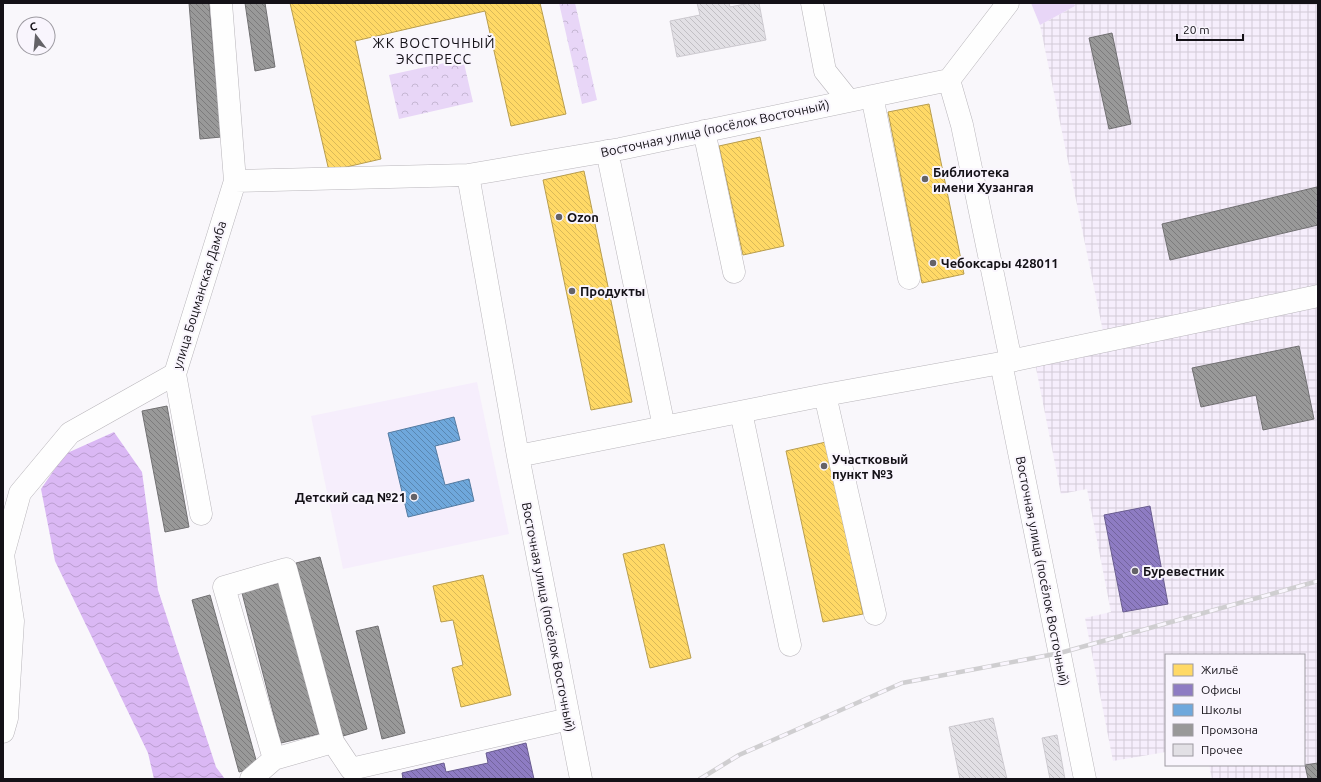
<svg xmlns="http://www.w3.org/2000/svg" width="1321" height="782" viewBox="0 0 1321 782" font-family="Ubuntu,sans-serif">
<defs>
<pattern id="industrial-grid" width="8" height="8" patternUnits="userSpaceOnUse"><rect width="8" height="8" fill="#f6eefc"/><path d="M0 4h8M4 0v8" fill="none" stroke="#d2cbd7"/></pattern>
<pattern id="park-crowns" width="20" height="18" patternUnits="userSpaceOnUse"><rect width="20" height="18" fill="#e8d6f7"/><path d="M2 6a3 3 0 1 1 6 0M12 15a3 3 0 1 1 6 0" fill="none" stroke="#c6b7d3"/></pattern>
<pattern id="water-waves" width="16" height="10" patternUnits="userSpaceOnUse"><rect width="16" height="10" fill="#dab8f4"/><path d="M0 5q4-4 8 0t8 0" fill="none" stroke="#ba9dd0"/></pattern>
<pattern id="homes-back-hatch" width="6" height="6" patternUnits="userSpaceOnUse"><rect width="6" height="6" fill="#ffd966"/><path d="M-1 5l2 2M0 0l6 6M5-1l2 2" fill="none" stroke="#dab958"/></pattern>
<pattern id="offices-back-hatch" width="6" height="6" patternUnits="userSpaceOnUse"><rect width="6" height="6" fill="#8e7cc3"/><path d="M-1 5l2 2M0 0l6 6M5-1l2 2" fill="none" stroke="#73649d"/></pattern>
<pattern id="schools-back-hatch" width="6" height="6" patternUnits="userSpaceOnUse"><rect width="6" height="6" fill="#6fa8dc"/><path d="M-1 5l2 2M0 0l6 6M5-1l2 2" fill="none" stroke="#5a87b1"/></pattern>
<pattern id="industry-back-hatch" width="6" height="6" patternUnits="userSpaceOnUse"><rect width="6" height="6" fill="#999"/><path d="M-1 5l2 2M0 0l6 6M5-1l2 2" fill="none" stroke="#7c7b7c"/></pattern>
<pattern id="building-back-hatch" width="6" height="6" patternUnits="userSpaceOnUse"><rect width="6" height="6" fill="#e2e0e5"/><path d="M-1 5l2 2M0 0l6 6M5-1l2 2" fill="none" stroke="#c1bfc4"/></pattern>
</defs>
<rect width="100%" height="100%" fill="#f9f7fb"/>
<path fill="#f6eefc" d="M477,382L509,534L343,569L311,416Z"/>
<path fill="url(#industrial-grid)" d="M1074,3H1318V779H1212L1209,765H1304V655H1166V752L1113,761L1085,618L1111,612L1087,489L1061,494L1035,363L1105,341L1040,25L1075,6Z"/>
<path fill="url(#park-crowns)" d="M559,3H575L597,100L582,104Z
M463,59L473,102L399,119L389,75Z"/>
<path fill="#e8d6f7" d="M1031,3H1074L1075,6L1040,25Z"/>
<path fill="url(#water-waves)" d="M114,432L142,472L158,590L216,767L225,779H154L148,753L55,561L41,489L65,454Z"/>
<path fill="url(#homes-back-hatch)" stroke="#b89d4e" d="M290,3H540L566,114L511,126L485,11L355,41L381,159L329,171Z
M929,104L964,274L922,283L888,112Z
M760,137L784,246L743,255L719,146Z
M584,171L632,402L591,410L543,180Z
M826,442L863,614L823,622L786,451Z
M664,544L691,658L650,668L623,554Z
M483,575L511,695L461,707L452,668L463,665L453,620L441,622L433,586Z"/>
<path fill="url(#offices-back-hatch)" stroke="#695c8f" d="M1150,506L1168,604L1123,612L1104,515Z
M526,743L534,779H403L402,773L444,763L446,772L488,763L486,753Z"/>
<path fill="url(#schools-back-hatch)" stroke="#547ba1" d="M454,417L460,440L435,446L445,485L469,479L474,501L408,517L388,433Z"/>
<path fill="url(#industry-back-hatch)" stroke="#717072" d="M189,3H209L221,137L200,139Z
M245,3H265L275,67L255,71Z
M1112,33L1131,124L1109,129L1089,38Z
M1317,187L1318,192V225L1170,260L1162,224Z
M1299,346L1314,419L1263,430L1256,395L1201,407L1192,368Z
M167,406L189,527L165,532L142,411Z
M320,557L367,729L343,736L296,563Z
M280,583L319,734L281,743L242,593Z
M210,595L258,767L239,772L192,600Z
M378,626L405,733L382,739L356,631Z
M1318,763V779H1308L1305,765Z"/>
<path fill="url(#building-back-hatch)" stroke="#cdcad0" d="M697,3H729L730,7L750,3H759L766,40L677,57L670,21L700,15Z
M993,718L1007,779H960L949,727Z
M1057,735L1065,779H1050L1042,738Z"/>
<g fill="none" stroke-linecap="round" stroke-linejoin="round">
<defs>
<path id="minor" d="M812,3L825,71L849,101
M949,80L1008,3
M872,96L909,278
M704,131L734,272
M607,151L664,427
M468,175L518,456L581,779
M235,181L468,175L620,149L949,80L962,125L1011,361
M1001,363L1085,779
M175,374L201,514
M825,395L875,614
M741,412L790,645
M518,456L825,395L1001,363L1318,296
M3,732L7,718L13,621L3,555L20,493L70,433L175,374L235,181L221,3
M274,759L224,587L286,569L333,742L351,769L569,719
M251,779L274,759L333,742"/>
</defs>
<use href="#minor" stroke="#b9b6bb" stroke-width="23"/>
<use href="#minor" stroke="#fefefe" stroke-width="22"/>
<defs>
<path id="rail" d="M700,779L739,755L902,683L1060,653L1318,581"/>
</defs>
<use href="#rail" stroke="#cfced0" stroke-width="4.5"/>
<use href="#rail" stroke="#f9f5fd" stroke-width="3" stroke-dasharray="9" stroke-linecap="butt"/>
</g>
<g fill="#646267" stroke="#f9f5fd" stroke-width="1.5">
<circle cx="925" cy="179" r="4"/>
<circle cx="559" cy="217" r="4"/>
<circle cx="933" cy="263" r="4"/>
<circle cx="572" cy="291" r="4"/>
<circle cx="824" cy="466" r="4"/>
<circle cx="414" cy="497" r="4"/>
<circle cx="1135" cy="571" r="4"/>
</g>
<g text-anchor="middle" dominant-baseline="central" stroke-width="4" stroke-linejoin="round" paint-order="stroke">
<g font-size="13" fill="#141117" stroke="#f9f5fd">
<text transform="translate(715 128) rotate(-12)">Восточная улица (посёлок Восточный)</text>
<text transform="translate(199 295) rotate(-73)">улица Боцманская Дамба</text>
<text transform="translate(1043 571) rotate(79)">Восточная улица (посёлок Восточный)</text>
<text transform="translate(549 617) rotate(79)">Восточная улица (посёлок Восточный)</text>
</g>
<g font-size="13" font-weight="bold" fill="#141117" stroke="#f9f5fd" text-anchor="start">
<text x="933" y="172">Библиотека<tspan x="933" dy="15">имени Хузангая</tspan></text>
<text x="567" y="217">Ozon</text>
<text x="941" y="263">Чебоксары 428011</text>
<text x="580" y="291">Продукты</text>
<text x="832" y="459">Участковый<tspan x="832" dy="15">пункт №3</tspan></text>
<text x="406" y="497" text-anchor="end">Детский сад №21</text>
<text x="1143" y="571">Буревестник</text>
</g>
<g font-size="14" letter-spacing="1" fill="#141117" stroke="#f9f5fd">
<text x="434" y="43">ЖК ВОСТОЧНЫЙ<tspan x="434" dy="16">ЭКСПРЕСС</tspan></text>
</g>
</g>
<rect width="1321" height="782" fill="none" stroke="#141117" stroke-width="8"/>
<rect x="1165" y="654" width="140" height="112" fill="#f9f5fd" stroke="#9d9aa1"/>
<rect x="1173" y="664" width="20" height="12" fill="#ffd966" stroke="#9d9aa1"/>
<text x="1201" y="674" font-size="12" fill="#141117">Жильё</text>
<rect x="1173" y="684" width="20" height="12" fill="#8e7cc3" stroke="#9d9aa1"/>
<text x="1201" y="694" font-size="12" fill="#141117">Офисы</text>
<rect x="1173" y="704" width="20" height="12" fill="#6fa8dc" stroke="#9d9aa1"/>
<text x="1201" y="714" font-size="12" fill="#141117">Школы</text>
<rect x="1173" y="724" width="20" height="12" fill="#999999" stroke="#9d9aa1"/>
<text x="1201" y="734" font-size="12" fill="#141117">Промзона</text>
<rect x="1173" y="744" width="20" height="12" fill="#e2e0e5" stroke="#9d9aa1"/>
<text x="1201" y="754" font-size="12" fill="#141117">Прочее</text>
<g transform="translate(36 36) rotate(344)"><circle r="19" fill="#f9f5fd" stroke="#9d9aa1"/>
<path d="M0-3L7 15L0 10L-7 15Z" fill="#646267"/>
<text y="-6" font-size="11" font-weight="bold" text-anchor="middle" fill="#141117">С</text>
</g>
<path d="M1177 34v6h66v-6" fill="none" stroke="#141117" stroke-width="2"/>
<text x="1183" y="34" font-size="12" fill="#141117" stroke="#f9f5fd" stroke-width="3" paint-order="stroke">20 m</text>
</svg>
